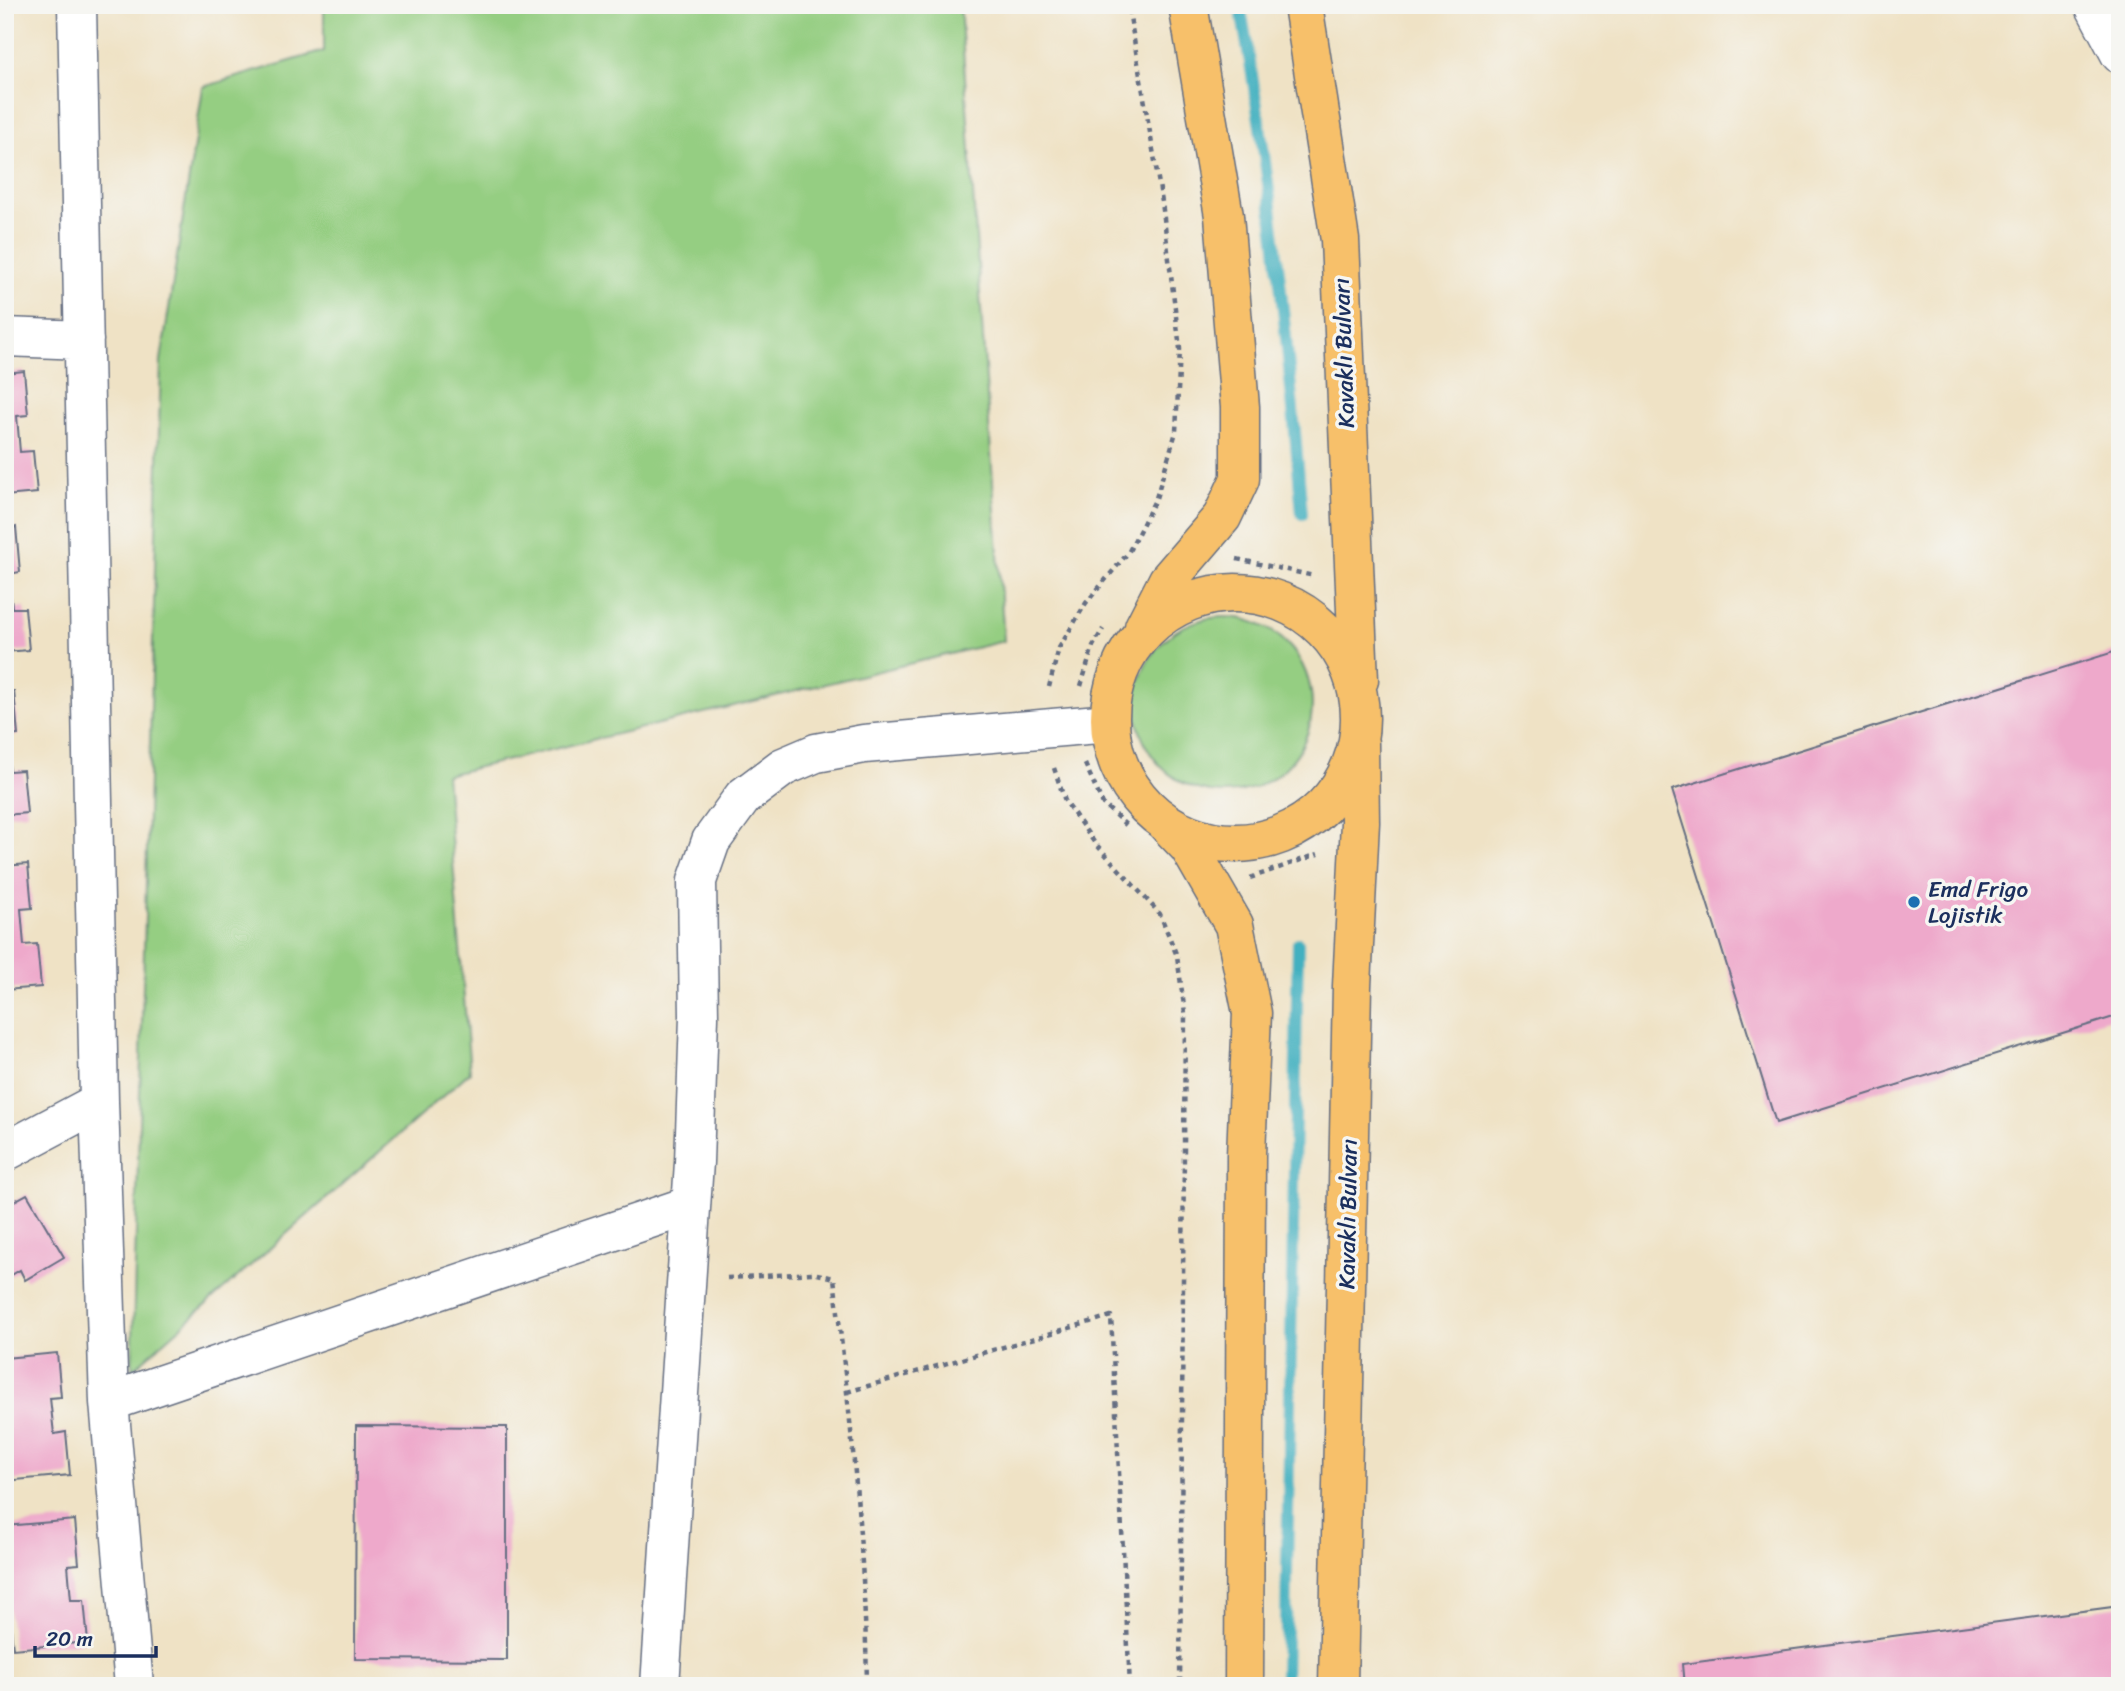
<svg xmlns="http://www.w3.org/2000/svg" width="2125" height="1691" viewBox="0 0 2125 1691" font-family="Sriracha,sans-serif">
<rect width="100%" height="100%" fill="#f6f6f2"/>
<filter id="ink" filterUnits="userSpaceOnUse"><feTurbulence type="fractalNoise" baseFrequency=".0143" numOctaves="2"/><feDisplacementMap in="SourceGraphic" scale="14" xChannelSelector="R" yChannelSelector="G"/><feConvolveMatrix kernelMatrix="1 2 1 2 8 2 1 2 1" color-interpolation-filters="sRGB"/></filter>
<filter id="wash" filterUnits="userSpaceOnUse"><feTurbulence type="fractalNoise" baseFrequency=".00686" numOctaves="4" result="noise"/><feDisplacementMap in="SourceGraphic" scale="28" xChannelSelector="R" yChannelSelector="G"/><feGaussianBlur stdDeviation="1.57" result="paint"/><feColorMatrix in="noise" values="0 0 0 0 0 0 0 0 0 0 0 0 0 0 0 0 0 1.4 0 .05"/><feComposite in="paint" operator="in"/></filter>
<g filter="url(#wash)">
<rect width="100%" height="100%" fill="#efe2c5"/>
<path fill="#95ce82" stroke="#587e70" stroke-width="2" d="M324,5H960L1004,641L446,775L470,1072L132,1370L161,360L203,87L324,51Z
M1136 705a88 88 0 1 1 176 0a88 88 0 1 1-176 0Z"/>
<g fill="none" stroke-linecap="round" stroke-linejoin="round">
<path stroke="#43b0c0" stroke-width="12" d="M1240,5C1271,174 1288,343 1302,514
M1285,1686L1298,943"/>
</g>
<g id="blocks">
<path fill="#eea9cb" d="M24,371L28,415L17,416L20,452L33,451L37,493L5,496V373Z
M16,527L20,572L9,574L12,608H25L29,650L5,652V529Z
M2120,650V1015L1776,1123L1672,790Z
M5,691H14L18,735L5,736Z
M5,738L10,771L23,770L27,813L5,815Z
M28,864L32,908L21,909L24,945L37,944L41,987L5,990V866Z
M27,1194L64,1257L25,1280L20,1270L5,1279V1206Z
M57,1353L61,1397L50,1398L54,1434L66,1432L70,1475L5,1481V1358Z
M356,1426L507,1427V1660L355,1659Z
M75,1520L79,1564L68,1565L71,1600H84L88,1642L13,1649L9,1607H5V1526Z
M2120,1606V1686H1684L1682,1664Z"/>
</g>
</g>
<g filter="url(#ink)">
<use href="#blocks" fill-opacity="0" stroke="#656e82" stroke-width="2"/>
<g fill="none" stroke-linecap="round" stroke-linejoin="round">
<defs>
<path id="minor" d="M77,5L99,1102L109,1402L134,1686
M2094,5L2120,54
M5,337L84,340
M5,1152L99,1102
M109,1402L691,1205
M660,1686L694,1162L699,1017L697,881L711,841L743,797L783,767L816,753L864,744L1110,723"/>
<path id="major" d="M1303,5L1340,240L1359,680
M1110 718a125 125 0 1 1 250 0a125 125 0 1 1-250 0Z
M1144,627L1168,580L1222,517L1240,479V407L1224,216L1188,5
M1165,822L1189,847L1234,925L1252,1013L1246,1155L1244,1686
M1338,1686L1352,986L1360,822L1359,743"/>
</defs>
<use href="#minor" stroke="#656e82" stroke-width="41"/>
<use href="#major" stroke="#656e82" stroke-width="41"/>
<path stroke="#656e82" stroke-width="4.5" stroke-dasharray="5 5" stroke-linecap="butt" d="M1237,559L1314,576
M1081,686L1093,646L1103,629
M1049,687L1059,648L1086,603L1128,553L1156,498L1176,432L1180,349L1162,202L1128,5
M1085,764L1103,804L1126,825
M1054,768L1065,801L1094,842L1160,914L1177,956L1185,1013L1180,1686
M1250,878L1318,854
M727,1278L813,1273L834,1278C850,1413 865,1550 867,1686
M847,1392L1111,1316L1130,1686"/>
<use href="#minor" stroke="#fff" stroke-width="38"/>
<use href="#major" stroke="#f7c06b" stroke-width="38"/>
</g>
</g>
<circle fill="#1f6fb2" stroke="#f6f6f2" stroke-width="2.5" cx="1914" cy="902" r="7"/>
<g text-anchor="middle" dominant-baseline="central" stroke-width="7" stroke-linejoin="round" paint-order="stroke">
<g font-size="23" fill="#1b2f5e" stroke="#f6f6f2">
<text transform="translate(1344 353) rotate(-92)">Kavaklı Bulvarı</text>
<text transform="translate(1348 1214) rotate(-89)">Kavaklı Bulvarı</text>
</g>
<g font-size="23" fill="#1b2f5e" stroke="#f6f6f2" text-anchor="start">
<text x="1928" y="889">Emd Frigo<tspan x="1928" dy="26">Lojistik</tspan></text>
</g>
</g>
<rect width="2125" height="1691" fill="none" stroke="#f6f6f2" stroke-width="28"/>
<path d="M35 1646v10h121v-10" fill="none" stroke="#1b2f5e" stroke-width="3.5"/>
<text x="46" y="1646" font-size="21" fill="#1b2f5e" stroke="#f6f6f2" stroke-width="5" paint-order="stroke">20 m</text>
</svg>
